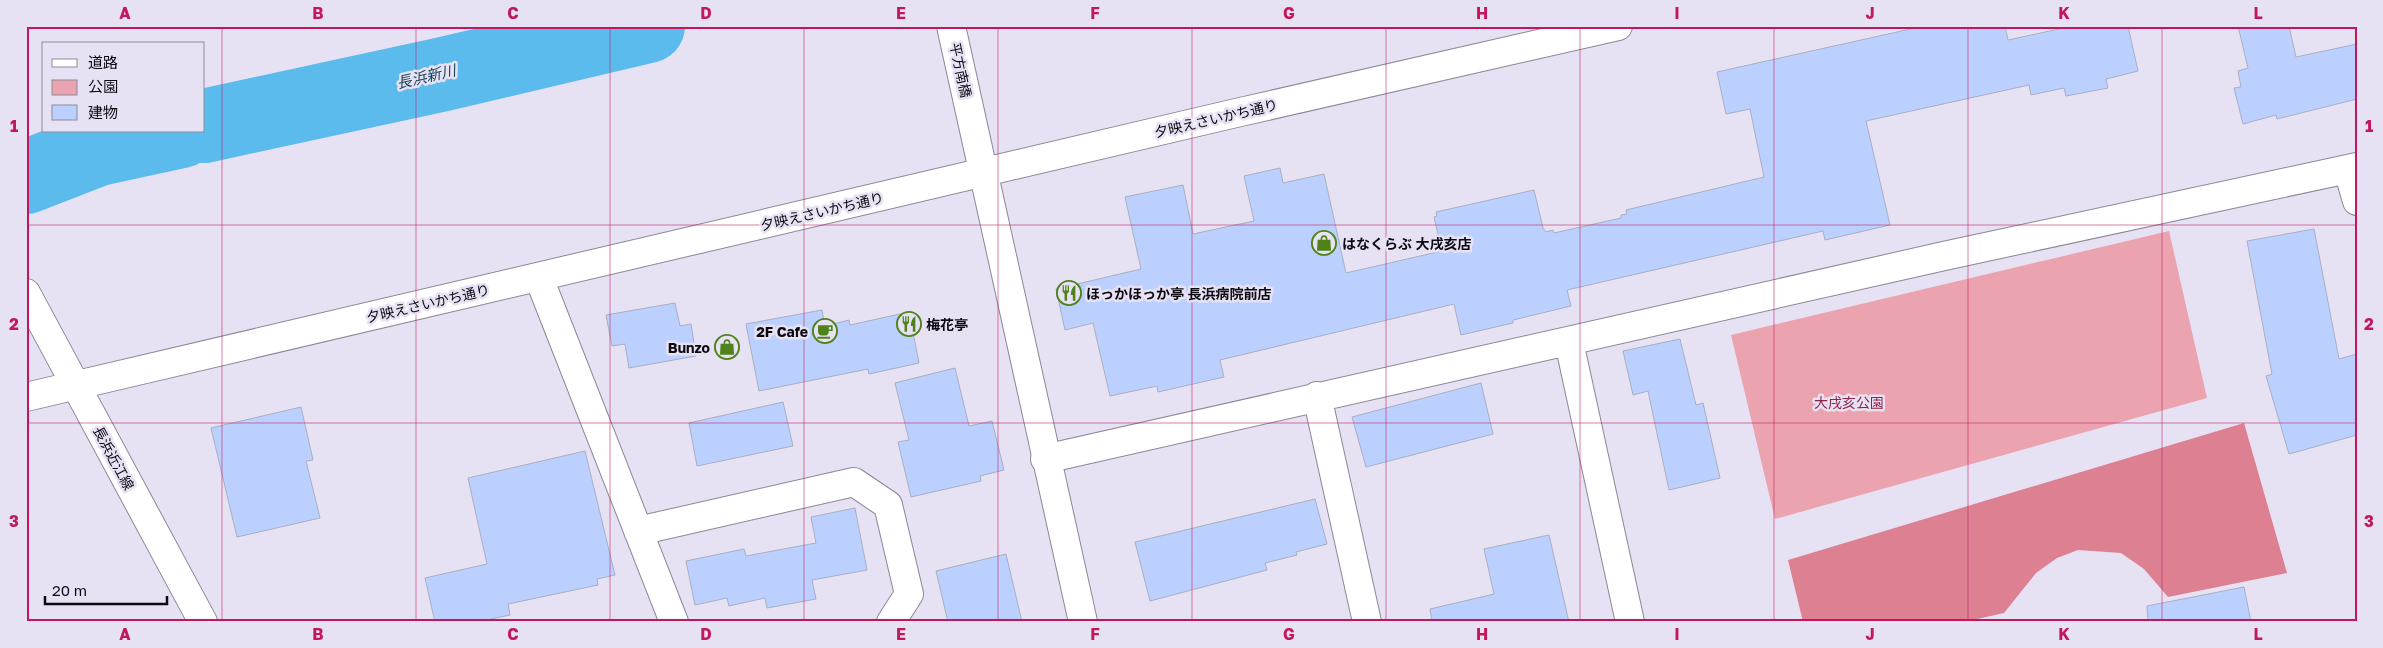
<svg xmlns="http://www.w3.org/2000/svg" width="2383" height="648" viewBox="0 0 2383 648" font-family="'Golos Text','Noto Sans JP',sans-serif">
<rect width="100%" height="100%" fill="#e7e1f4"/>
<path fill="#eba3af" d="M2169,231L2207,398L1775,519L1731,335Z"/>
<path fill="#dd8192" d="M2244,423L2287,573L2168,597L2144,569L2121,553L2078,550L2057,558L2036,573L2004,613L1964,622H1803L1788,560Z"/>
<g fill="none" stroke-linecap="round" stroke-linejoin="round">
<path stroke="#5bbbed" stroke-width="74" d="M204,126L444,74L648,26
M26,177L98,149L181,131"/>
</g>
<path fill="#bcd0ff" stroke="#a8afc0" d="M1924,26H2005L2008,40L2073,26H2128L2138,71L2106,79L2108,88L2066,96L2064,88L2031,95L2029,85L1866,121L1890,225L1825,240L1823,231L1567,290L1571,306L1513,320V323L1461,335L1454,304L1220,360L1224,377L1158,392L1157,386L1110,396L1093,323L1065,330L1056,289L1141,269L1125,197L1183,185L1193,234L1254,221L1244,176L1280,168L1283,183L1324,174L1346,273L1442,251L1434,217L1437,216L1436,212L1534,190L1543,228L1546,232L1553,230L1554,233L1621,218V215L1627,214L1626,210L1764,177L1750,109L1726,114L1717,72Z
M2238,26H2289L2296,57L2357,44V99L2277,119L2276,115L2243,124L2234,88L2241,87L2238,71L2248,68Z
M2314,229L2339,359L2357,354V435L2289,454L2266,376L2272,374L2247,241Z
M675,303L680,326L691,324L696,356L629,368L625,344L612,346L606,315Z
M822,310L825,326L849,320L850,325L909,312L919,363L869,374L868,369L759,391L746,324Z
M1680,339L1696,405L1703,403L1720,478L1669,490L1648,391L1633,395L1623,351Z
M955,368L969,426L992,421L1004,470L980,476L981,481L911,497L898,442L909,440L895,383Z
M1481,383L1493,434L1366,467L1352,417Z
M783,402L793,446L697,466L689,423Z
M301,407L313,460L306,461L320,518L237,537L211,428Z
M585,451L615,575L597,579L598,585L508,604L510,615L477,622H435L425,578L487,564L468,478Z
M1315,499L1327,544L1296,552L1297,555L1265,563L1267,570L1150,601L1135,542Z
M855,508L867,570L812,580L816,599L767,608L765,598L729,606L727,598L695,605L686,561L744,549L746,556L816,543L811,517Z
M1549,535L1569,622H1432L1430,609L1494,594L1484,549Z
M1006,554L1022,622H948L936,571Z
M2244,587L2251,622H2148L2147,606Z"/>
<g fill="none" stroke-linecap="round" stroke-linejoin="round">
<defs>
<path id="minor" d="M2348,170L2357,201
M539,278L674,622
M1569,342L1630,622
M1317,396L1367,622
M1045,459L1944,256L2357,167
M638,531L854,482L888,505L909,594L891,622"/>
<path id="tertiary" d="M951,26L1083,622
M26,397L1236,113L1618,26"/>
<path id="secondary" d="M26,293L203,622"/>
</defs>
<use href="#minor" stroke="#8c8697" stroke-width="30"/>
<use href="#tertiary" stroke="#8c8697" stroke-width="30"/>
<use href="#secondary" stroke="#8c8697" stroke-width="30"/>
<use href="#minor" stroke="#fff" stroke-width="28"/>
<use href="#tertiary" stroke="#fff" stroke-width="28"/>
<use href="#secondary" stroke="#fff" stroke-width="28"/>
</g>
<path fill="none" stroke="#c2185b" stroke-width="1" stroke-opacity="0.55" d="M222,26V622M416,26V622M610,26V622M804,26V622M998,26V622M1192,26V622M1386,26V622M1580,26V622M1774,26V622M1968,26V622M2162,26V622M26,225H2357M26,423H2357"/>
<defs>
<symbol id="shop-ring" viewBox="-11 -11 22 22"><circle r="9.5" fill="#e7e1f4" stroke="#4f8319" stroke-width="1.5"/><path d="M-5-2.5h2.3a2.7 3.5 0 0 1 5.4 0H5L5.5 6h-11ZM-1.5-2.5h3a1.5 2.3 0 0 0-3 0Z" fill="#4f8319"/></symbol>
<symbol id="restaurant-ring" viewBox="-11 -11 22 22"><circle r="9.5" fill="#e7e1f4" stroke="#4f8319" stroke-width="1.5"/><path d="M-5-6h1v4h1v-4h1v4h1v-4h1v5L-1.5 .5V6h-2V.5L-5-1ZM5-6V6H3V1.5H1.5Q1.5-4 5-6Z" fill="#4f8319"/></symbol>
<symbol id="cafe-ring" viewBox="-11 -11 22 22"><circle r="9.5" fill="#e7e1f4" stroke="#4f8319" stroke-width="1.5"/><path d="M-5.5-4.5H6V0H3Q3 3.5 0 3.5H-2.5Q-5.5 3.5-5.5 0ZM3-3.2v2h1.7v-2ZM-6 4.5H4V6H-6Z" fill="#4f8319"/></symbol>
</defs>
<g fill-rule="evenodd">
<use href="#shop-ring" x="1310" y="229" width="28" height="28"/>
<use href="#restaurant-ring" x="1055" y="279" width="28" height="28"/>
<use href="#restaurant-ring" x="895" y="310" width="28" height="28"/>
<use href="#cafe-ring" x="811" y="317" width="28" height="28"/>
<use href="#shop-ring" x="713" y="333" width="28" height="28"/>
</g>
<g text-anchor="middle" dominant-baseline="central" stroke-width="5" stroke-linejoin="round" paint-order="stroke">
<g font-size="14" fill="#0c0a10" stroke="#e7e1f4">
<text transform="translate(961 70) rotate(78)">平方南橋</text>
<text transform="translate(1216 118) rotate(-13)">夕映えさいかち通り</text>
<text transform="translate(822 211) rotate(-13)">夕映えさいかち通り</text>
<text transform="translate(428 303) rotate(-13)">夕映えさいかち通り</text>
<text transform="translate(114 458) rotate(62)">長浜近江線</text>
</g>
<g font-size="14" font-weight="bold" fill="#0c0a10" stroke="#e7e1f4" text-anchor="start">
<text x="1342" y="243">はなくらぶ 大戌亥店</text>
<text x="1086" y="293">ほっかほっか亭 長浜病院前店</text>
<text x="926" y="324">梅花亭</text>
<text x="808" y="331" text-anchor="end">2F Cafe</text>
<text x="710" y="347" text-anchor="end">Bunzo</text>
</g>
<g font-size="14" fill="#902343" stroke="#e7e1f4">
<text x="1849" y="402">大戌亥公園</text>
</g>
<g font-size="15" font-style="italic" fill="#194357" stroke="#e7e1f4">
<text transform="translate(426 76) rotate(-13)">長浜新川</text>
</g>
</g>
<rect width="2383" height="648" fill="none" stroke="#e7e1f4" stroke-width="55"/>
<rect x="42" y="42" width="162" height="90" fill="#e7e1f4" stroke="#8f8b99"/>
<rect x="52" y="59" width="25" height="8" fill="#ffffff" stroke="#8f8b99"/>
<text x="88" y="68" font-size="15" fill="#0c0a10">道路</text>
<rect x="52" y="80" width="25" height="15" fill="#eba3af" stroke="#8f8b99"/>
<text x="88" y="92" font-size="15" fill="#0c0a10">公園</text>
<rect x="52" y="105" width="25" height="15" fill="#bcd0ff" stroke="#8f8b99"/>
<text x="88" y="118" font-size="15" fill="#0c0a10">建物</text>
<path d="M45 596v8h122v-8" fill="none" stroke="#0c0a10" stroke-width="2.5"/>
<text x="52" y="596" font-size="15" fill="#0c0a10" stroke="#e7e1f4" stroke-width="4" paint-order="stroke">20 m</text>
<rect x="28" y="28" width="2328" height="592" fill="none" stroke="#c2185b" stroke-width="2"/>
<g font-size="16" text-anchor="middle" font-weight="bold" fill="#c2185b">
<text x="125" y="19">A</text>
<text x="318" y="19">B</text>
<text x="513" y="19">C</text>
<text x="706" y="19">D</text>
<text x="901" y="19">E</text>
<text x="1095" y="19">F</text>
<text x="1289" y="19">G</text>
<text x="1482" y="19">H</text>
<text x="1677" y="19">I</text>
<text x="1870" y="19">J</text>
<text x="2064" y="19">K</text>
<text x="2258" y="19">L</text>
<text x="14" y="132">1</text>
<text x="2369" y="132">1</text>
<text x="14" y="330">2</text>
<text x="2369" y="330">2</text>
<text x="14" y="527">3</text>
<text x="2369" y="527">3</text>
<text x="125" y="640">A</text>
<text x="318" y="640">B</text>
<text x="513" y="640">C</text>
<text x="706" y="640">D</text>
<text x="901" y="640">E</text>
<text x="1095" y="640">F</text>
<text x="1289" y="640">G</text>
<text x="1482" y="640">H</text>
<text x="1677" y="640">I</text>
<text x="1870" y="640">J</text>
<text x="2064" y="640">K</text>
<text x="2258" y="640">L</text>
</g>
</svg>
